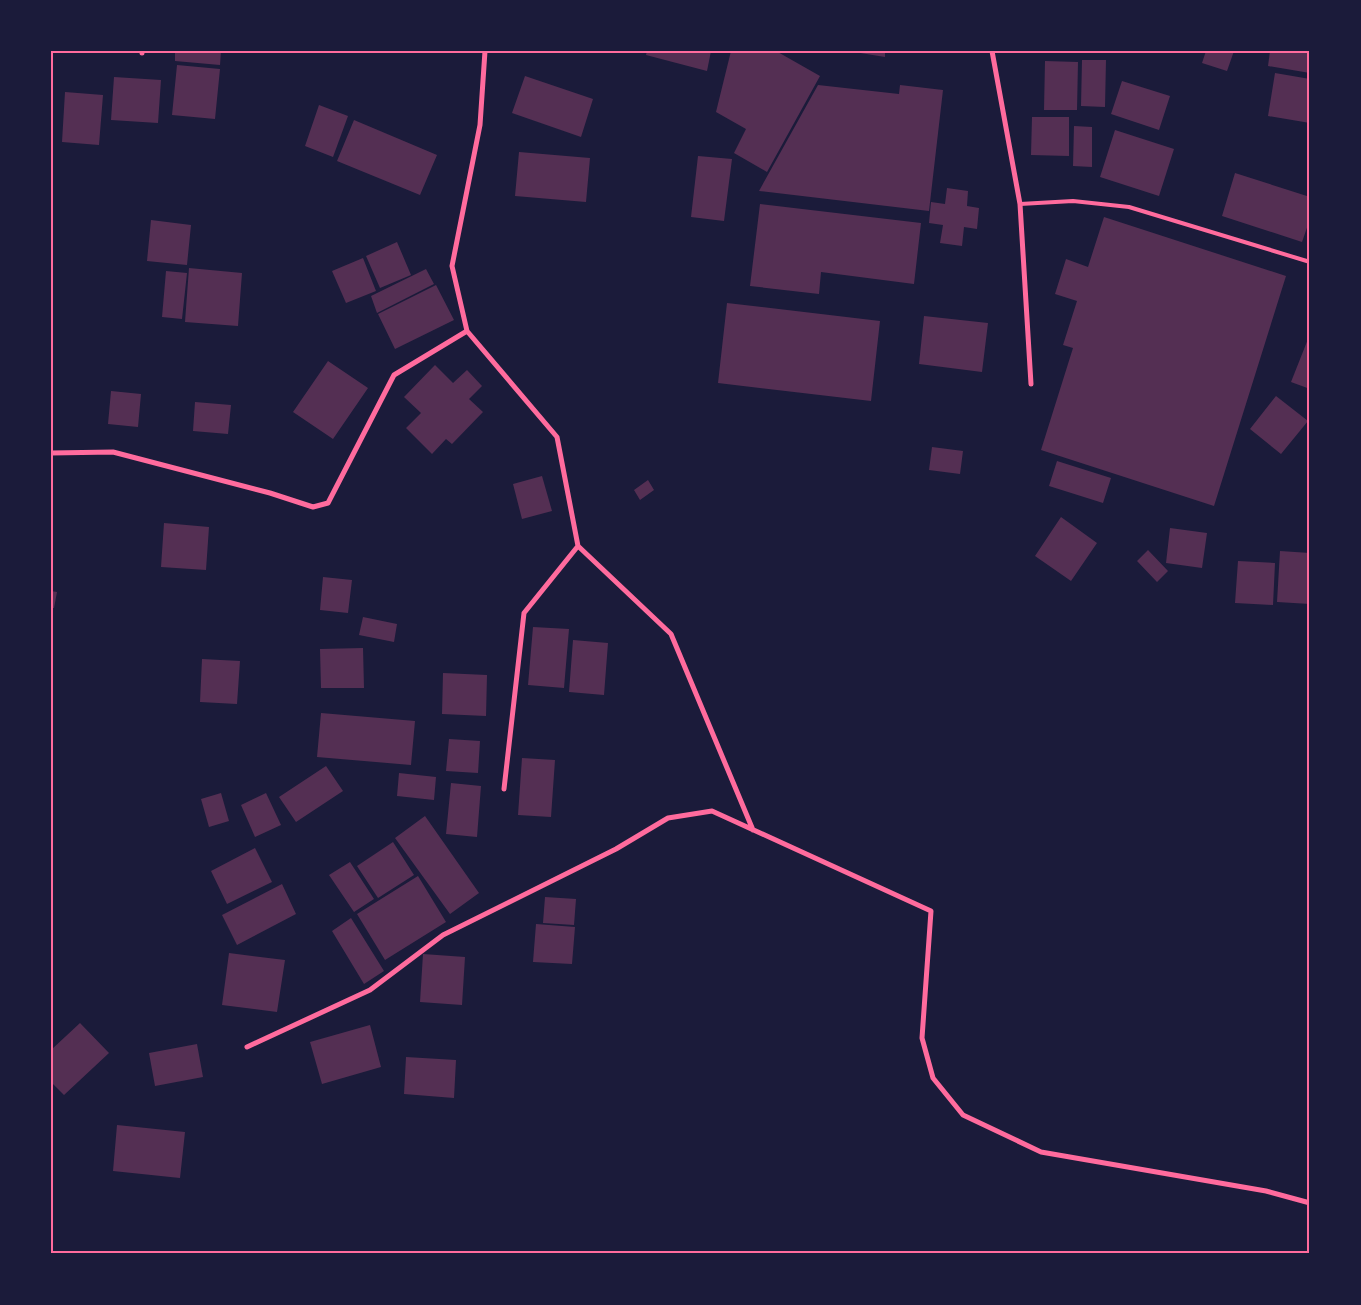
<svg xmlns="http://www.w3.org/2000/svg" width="1361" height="1305" viewBox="0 0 1361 1305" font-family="'DejaVu Sans',sans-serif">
<rect width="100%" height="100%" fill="#1b1b3a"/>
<path fill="#542f53" d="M175,51H221L220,65L175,61Z
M647,51H711L707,71L646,55Z
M731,51H776L820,76L767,172L734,153L746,129L716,112Z
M848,51H885V57Z
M1206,51H1234L1227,71L1202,63Z
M1270,51H1310V73L1268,66Z
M1082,60H1106L1105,107L1081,106Z
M1045,61L1078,62L1077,110H1044Z
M177,65L220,69L215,119L172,115Z
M1275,73L1310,79V123L1268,116Z
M525,76L593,99L581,137L512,113Z
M114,77L161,80L158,123L111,120Z
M1122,81L1170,96L1159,130L1111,114Z
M818,85L899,94L900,85L943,90L929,211L759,191Z
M65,92L103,95L99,145L62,142Z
M319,105L348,116L333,157L305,146Z
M1032,117H1069V156L1031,155Z
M354,120L437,155L420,195L337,161Z
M1074,126L1092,127V167L1073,166Z
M1115,130L1174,149L1159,196L1100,177Z
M519,152L590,158L586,202L515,196Z
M698,156L732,159L724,221L691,217Z
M1235,173L1310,197V219L1302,242L1222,216Z
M947,188L968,191L967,206L979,208L977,229L964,227L962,246L940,243L943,225L929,223L931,202L945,204Z
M760,204L921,223L914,284L821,272L819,294L750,286Z
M1104,217L1286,276L1214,506L1041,450L1073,348L1063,345L1077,301L1055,294L1066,259L1088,267Z
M151,220L191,225L187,265L147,261Z
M397,242L411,275L380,288L366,256Z
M363,258L376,291L346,303L332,271Z
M189,268L242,273L238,326L185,322Z
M426,269L434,284L377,313L371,296Z
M166,271L187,273L182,319L162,317Z
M436,285L454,320L395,349L378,314Z
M727,303L880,321L871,401L718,383Z
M924,316L988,323L982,372L919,364Z
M1310,334V389L1291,382Z
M328,361L368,388L333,439L293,412Z
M435,365L453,383L467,370L482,386L469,399L483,412L452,444L446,439L432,454L406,428L421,413L404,397Z
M111,391L141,394L138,427L108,424Z
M1276,396L1308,421L1281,454L1250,429Z
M195,402L231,405L228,434L193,431Z
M932,447L963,451L960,474L929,470Z
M1057,461L1111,478L1103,503L1049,486Z
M542,476L552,511L522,519L513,484Z
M648,480L654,490L640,500L634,490Z
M1061,517L1097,543L1071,581L1035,556Z
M164,523L209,527L206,570L161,567Z
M1170,528L1207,533L1202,568L1166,563Z
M1148,550L1168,571L1157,582L1137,561Z
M1280,551L1310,553V604L1277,602Z
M1238,561L1275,563L1273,605L1235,603Z
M323,577L352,580L348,613L320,610Z
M51,591L57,592L54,608H51Z
M363,617L397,624L394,642L359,635Z
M533,627L569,629L564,688L528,685Z
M573,640L608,643L604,695L569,692Z
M363,648L364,688H321L320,649Z
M202,659L240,661L237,704L200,702Z
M443,673L487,675L486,716L442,714Z
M321,713L415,721L411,765L317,757Z
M449,739L480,741L478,773L446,771Z
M522,758L555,760L551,817L518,815Z
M326,766L343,791L296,822L279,797Z
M399,773L436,777L434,800L397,796Z
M451,783L481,786L477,837L446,834Z
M221,793L229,821L209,827L201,799Z
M266,793L281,825L255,837L241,805Z
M425,816L479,893L450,914L395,838Z
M393,842L414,875L378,898L357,866Z
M255,848L272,882L227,904L211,871Z
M350,862L374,899L354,912L329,875Z
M418,876L446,922L385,960L357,914Z
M282,884L296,914L237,945L222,915Z
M545,897L576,899L574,925L543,923Z
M351,918L384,971L364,984L332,931Z
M536,924L575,927L572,964L533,962Z
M229,953L285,960L277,1012L222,1005Z
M423,954L465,957L462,1005L420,1002Z
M80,1023L109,1053L64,1095L51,1082V1050Z
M370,1025L381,1067L322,1084L310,1042Z
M197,1044L203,1077L155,1086L149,1053Z
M406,1057L456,1060L454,1098L404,1094Z
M117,1125L185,1132L180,1178L113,1171Z"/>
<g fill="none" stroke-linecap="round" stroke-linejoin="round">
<path stroke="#ff6b9d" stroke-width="4" d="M1020,204L1073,201L1129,207L1310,262"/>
<path stroke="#ff6b9d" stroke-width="5" d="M485,51L480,125L452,266L467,331L557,437L578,546L671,634L753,830
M992,51L1020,204L1031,384
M142,53V51
M51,453L113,452L270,493L313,507L328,503L394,375L467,331
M504,789L524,613L578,546
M247,1047L370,990L443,935L616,849L668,818L712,811L931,911L922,1038L933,1078L963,1115L1041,1152L1266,1191L1310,1203"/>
</g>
<rect width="1361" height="1305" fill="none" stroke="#1b1b3a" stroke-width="105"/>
<rect x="52" y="52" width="1256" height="1200" fill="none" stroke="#ff6b9d" stroke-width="2"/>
</svg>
